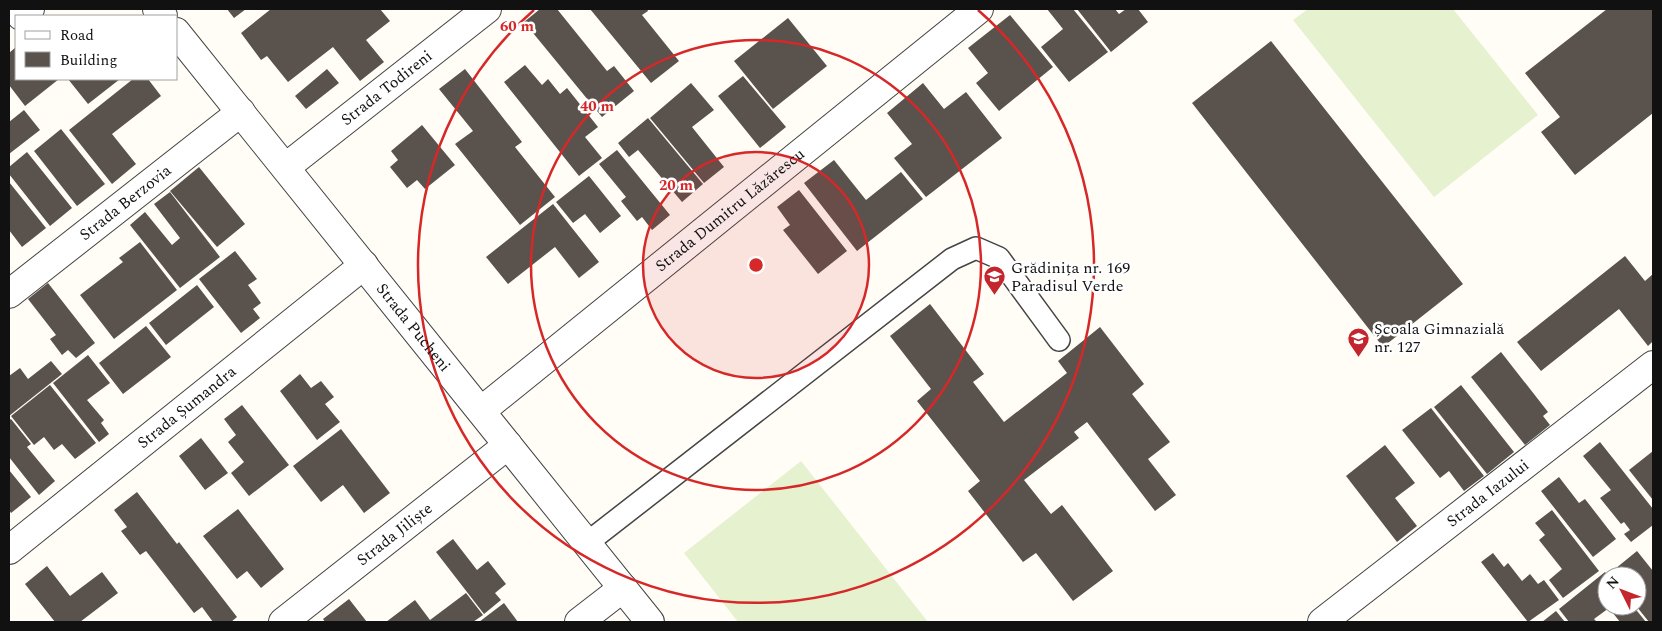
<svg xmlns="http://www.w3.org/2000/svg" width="1662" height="631" viewBox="0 0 1662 631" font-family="Spectral,serif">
<rect width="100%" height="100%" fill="#fffdf5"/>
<path fill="#e6f2cf" d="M1308,9H1453L1538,115L1434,197L1293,20Z
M801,461L928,622H738L684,553Z"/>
<path fill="#5a524d" d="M227,9H246L234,18Z
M271,9H380L390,21L366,40L384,62L360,81L333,47L288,82L267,56L261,60L241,33Z
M540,9H557L607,71L614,66L634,91L602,117L524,22Z
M590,9H647L648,11L642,15L679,61L651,83Z
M1047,9H1073L1108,52L1069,82L1041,47L1063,29Z
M1077,9H1115L1119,14L1126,9H1138L1148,22L1111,52Z
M1607,9H1653V113L1575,175L1541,132L1560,117L1525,73Z
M1010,15L1053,67L999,111L976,83L988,73L968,48Z
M788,18L827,66L773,109L734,61Z
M1271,41L1463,284L1383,347L1192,103Z
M16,47V79H59L25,106L9,85V53Z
M525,65L542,85L548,79L560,94L567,88L598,127L585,137L602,158L579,176L504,82Z
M327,69L339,83L306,109L295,96Z
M465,69L522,142L515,147L555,197L520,225L455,144L473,131L439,89Z
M743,76L786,127L760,148L718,96Z
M68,79H120L88,104Z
M133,79H148L161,96L112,134L136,164L112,184L69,130Z
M691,83L714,110L692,127L724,167L704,183L650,118Z
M923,83L944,109L966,92L1002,138L926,197L894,158L912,144L887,113Z
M24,110L40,130L9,154V122Z
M648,118L703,184L682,202L638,150L629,157L618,143Z
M422,125L455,165L425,189L417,180L407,188L390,167L398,160L391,151Z
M61,129L105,184L77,206L34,151Z
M617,150L670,215L652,230L642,217L637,221L621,201L626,197L599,164Z
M27,152L72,208L50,226L9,174V167Z
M834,160L866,200L901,172L923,199L857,251L804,183Z
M199,167L245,224L217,247L170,191Z
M589,176L621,216L600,233L585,214L573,223L556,202Z
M9,182L46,228L22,247L9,230Z
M799,190L847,251L818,274L783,230L790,225L777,207Z
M170,192L220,257L180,288L130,225L145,212L172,245L180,238L154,204Z
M553,204L599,262L579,278L555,247L508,284L486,257Z
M140,242L177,290L114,339L80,295L123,262L119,258Z
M235,251L257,279L248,285L261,303L253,309L260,318L241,333L199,279Z
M1625,256L1645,281L1653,274V341L1648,346L1619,309L1541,371L1517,342Z
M48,283L95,343L76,358L68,350L62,355L50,339L56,335L28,299Z
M197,285L214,307L166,345L149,323Z
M930,304L984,374L973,382L1004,422L1067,373L1058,361L1100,327L1144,384L1132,394L1170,442L1148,459L1176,495L1155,511L1087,422L1074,432L1079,438L1024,480L1051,514L1062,505L1113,571L1073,601L1036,553L1023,562L968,491L980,481L917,401L931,389L890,336Z
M146,326L171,357L123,394L99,363Z
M1501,352L1548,412L1543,416L1550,425L1525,445L1471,377Z
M88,355L110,383L87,400L104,420L101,423L109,434L99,442L53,383Z
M51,361L62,374L9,416V376L20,368L28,379Z
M300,374L311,388L321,381L334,397L325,404L340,422L317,440L280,391Z
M50,385L96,443L75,459L62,444L54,450L44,437L34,445L11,416Z
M1461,385L1514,452L1487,474L1434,407Z
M242,405L289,465L249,496L231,473L244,462L228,442L236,435L224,419Z
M1431,408L1484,476L1464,491L1449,471L1440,478L1402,430Z
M11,419L31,444L27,447L55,481L39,495L9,457V420Z
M341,429L390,493L364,513L343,485L321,502L293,466Z
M201,438L228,473L205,490L179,456Z
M1600,442L1653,509V525L1631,542L1624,534L1630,530L1624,522L1621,524L1600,498L1611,490L1583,456Z
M1385,445L1415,483L1395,498L1417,526L1397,542L1346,476Z
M1653,451V500L1629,470Z
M9,470L31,497L11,513L9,510Z
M1559,477L1579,503L1585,499L1616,539L1593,557L1541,491Z
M137,492L177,544L179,542L237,617L231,622H213L202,607L194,613L146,551L140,555L121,531L127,527L114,510Z
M238,509L284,569L261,588L247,571L237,579L203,536Z
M1552,510L1599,571L1563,598L1549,580L1562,569L1539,540L1545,535L1535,523Z
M453,539L477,570L488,561L506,584L495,593L501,600L484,614L436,552Z
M1637,551L1653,571V622H1649L1637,607V576H1612L1610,573Z
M1493,553L1504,567L1508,563L1522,581L1530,574L1538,584L1544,580L1559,600L1528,622L1481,562Z
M47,566L70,596L102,572L118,593L80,622H55L25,584Z
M1605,572L1608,576L1607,606H1633L1646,622H1620L1609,608L1594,619L1597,622H1569L1559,609Z
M466,593L483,615L473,622H386L415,600L430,620Z
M349,599L367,622H325L323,619Z
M504,603L518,622H479Z
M1556,611L1565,622H1542Z"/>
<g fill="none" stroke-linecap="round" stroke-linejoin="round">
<defs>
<path id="service" d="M587,543L952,259L976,248L999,258L1059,340"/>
<g id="minor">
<path d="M21,16L30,9"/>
<path id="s1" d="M286,167L487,9"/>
<path id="s2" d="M9,294L241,112"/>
<path id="s3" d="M481,411L979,9"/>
<path id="s4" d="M9,550L364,265"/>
<path id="s5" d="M283,622L508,445"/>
<path d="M579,622L623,588"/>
<path id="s6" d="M1322,622L1653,365"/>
</g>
<g id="tertiary">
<path d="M157,9L163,16"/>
<path id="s7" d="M176,32L650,622"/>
</g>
</defs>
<use href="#service" stroke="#444" stroke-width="24"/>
<use href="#minor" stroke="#444" stroke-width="30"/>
<use href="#tertiary" stroke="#444" stroke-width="30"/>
<use href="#service" stroke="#fff" stroke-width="21"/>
<use href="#minor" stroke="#fff" stroke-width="28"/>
<use href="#tertiary" stroke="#fff" stroke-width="28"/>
</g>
<circle cx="756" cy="265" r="113" fill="#d62828" fill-opacity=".12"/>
<g fill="none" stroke="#d62828" stroke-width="2.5">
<circle cx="756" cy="265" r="113"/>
<circle cx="756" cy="265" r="225"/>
<path d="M978 10A338 338 0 1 1 534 10"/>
</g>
<defs>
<symbol id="school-pin" viewBox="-11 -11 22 30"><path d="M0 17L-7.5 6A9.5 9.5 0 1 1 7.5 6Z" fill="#c4262e" stroke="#fff"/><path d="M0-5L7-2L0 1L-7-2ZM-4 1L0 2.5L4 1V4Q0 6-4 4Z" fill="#fff"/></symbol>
</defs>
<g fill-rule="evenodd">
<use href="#school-pin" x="982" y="264" width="25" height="34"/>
<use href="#school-pin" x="1346" y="326" width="25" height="34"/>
</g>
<g text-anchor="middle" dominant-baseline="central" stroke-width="5" stroke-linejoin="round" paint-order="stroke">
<g font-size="16" fill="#111" stroke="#fff">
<text stroke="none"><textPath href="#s1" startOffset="128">Strada Todireni</textPath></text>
<text stroke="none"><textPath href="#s2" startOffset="148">Strada Berzovia</textPath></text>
<text stroke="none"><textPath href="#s3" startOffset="320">Strada Dumitru Lăzărescu</textPath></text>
<text stroke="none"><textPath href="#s7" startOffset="379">Strada Pucheni</textPath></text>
<text stroke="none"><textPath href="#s4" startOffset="228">Strada Șumandra</textPath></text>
<text stroke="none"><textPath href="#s6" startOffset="210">Strada Iazului</textPath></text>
<text stroke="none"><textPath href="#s5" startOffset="142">Strada Jiliște</textPath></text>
</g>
<g font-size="16" fill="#111" stroke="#fff" text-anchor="start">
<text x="1011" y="268">Grădinița nr. 169<tspan x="1011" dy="18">Paradisul Verde</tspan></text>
<text x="1374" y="329">Școala Gimnazială<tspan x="1374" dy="18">nr. 127</tspan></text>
</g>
</g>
<circle cx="756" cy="265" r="8" fill="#d62828" stroke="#fff" stroke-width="2.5"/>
<g font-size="15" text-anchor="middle" font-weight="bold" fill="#d62828" stroke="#fff" stroke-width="5" stroke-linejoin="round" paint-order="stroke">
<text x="517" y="31">60 m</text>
<text x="597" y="111">40 m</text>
<text x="676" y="190">20 m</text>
</g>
<rect width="1662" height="631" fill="none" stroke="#111111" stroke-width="20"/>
<rect x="15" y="15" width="162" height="65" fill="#ffffff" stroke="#a0a0a0"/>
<rect x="25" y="31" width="25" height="8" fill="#ffffff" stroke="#a0a0a0"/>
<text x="60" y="40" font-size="15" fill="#111111">Road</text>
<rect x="25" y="52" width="25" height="15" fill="#5a524d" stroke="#a0a0a0"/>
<text x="60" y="65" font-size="15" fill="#111111">Building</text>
<g transform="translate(1622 591) rotate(312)"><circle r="24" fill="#ffffff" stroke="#a0a0a0"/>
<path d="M0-4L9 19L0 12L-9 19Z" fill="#c4262e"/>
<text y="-8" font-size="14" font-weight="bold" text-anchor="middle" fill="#111111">N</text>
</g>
</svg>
